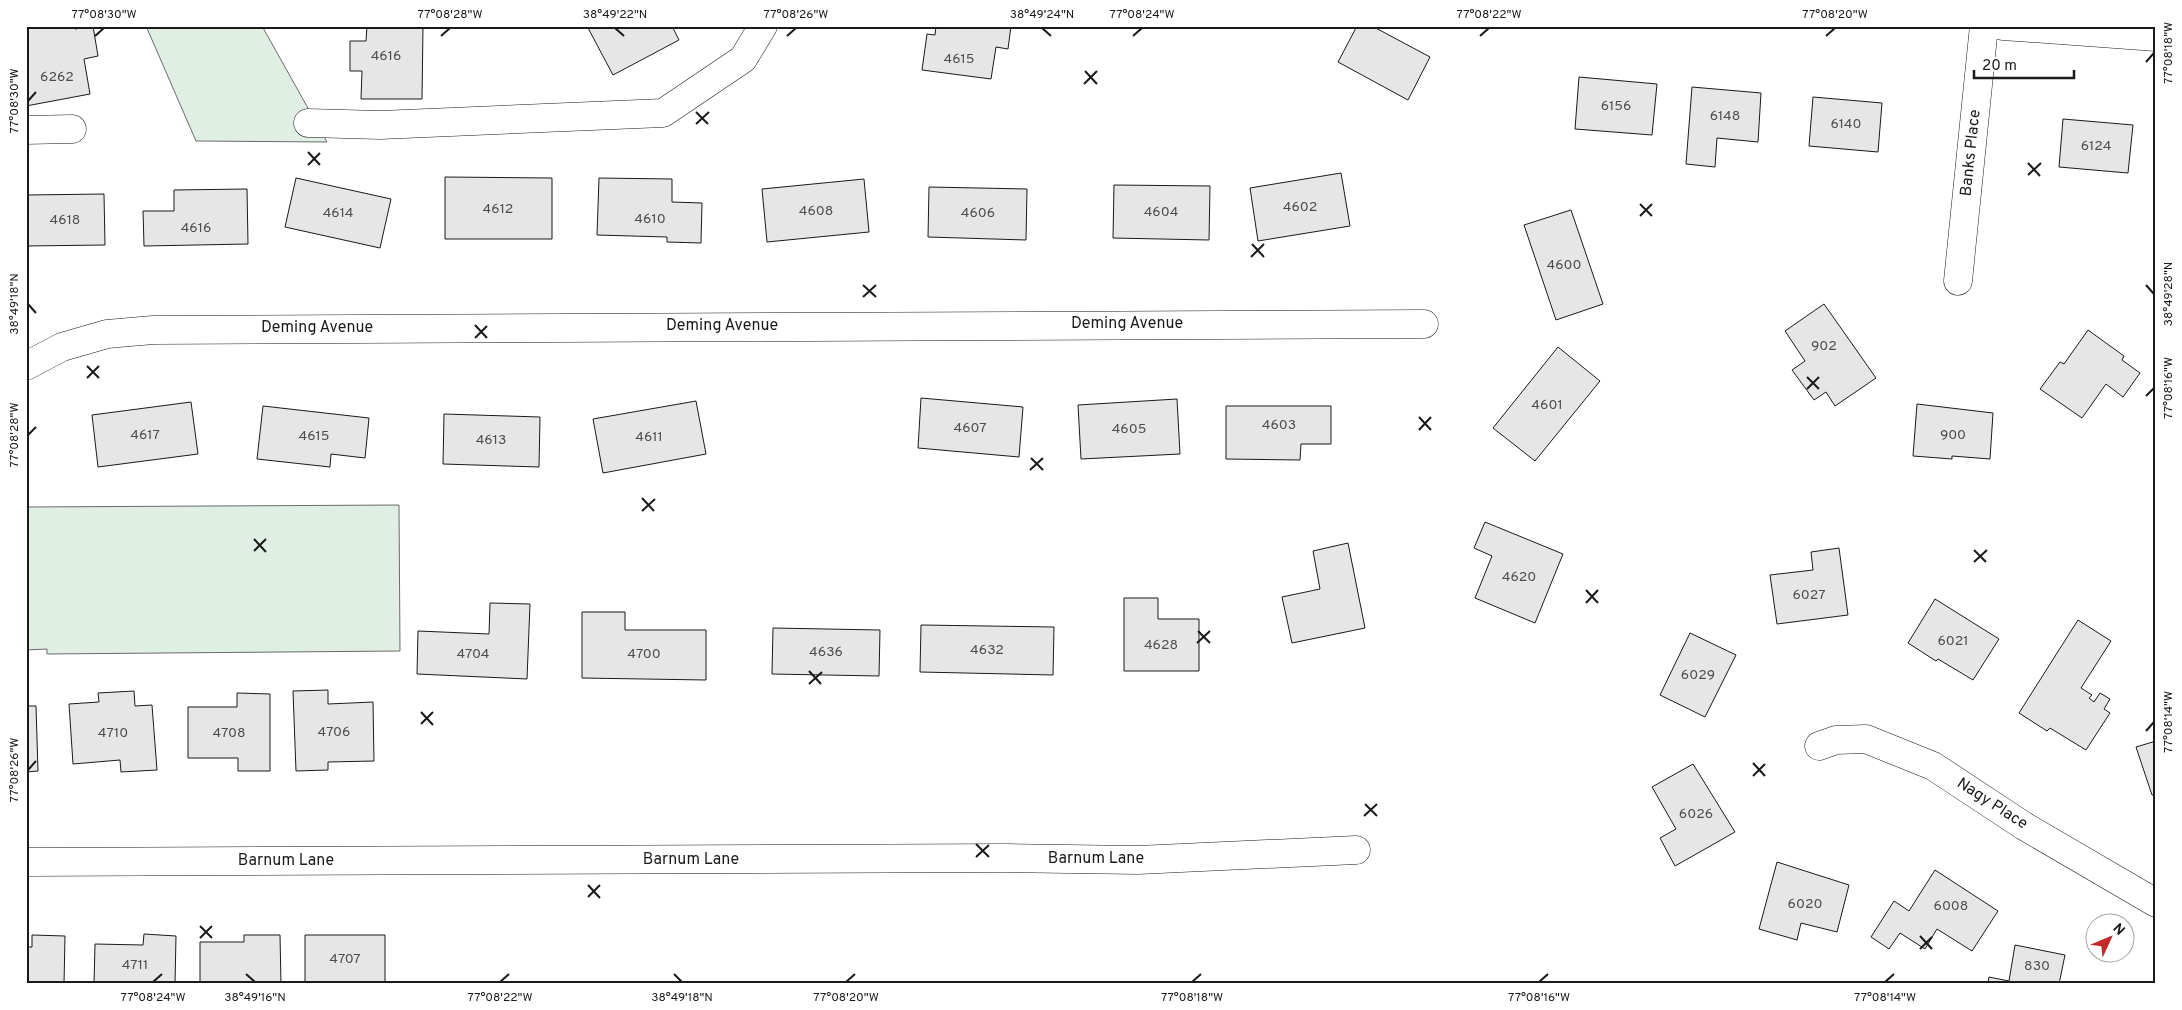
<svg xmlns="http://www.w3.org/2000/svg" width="2182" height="1010" viewBox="0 0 2182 1010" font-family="Overpass,sans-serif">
<rect width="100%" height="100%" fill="#fff"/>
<path fill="#e0efe3" stroke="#6a6a6a" d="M146,26H262L327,142L196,141Z
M399,505L400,651L47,654V649L26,650V507Z"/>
<path fill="#e6e6e6" stroke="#1a1a1a" d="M26,26H74L75,29L93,26L98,56L84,59L90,94L26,106Z
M367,26H423L422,99H361L362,71H350V41H366Z
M587,26H672L679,40L613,75Z
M936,26H1011L1008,49L996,47L991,79L922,70L927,34L935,35Z
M1357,26H1372L1430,57L1408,100L1338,62Z
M1579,77L1657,84L1652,135L1575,129Z
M1692,87L1761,93L1758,142L1717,138L1715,167L1686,164Z
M1813,97L1882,103L1878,152L1809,146Z
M2063,119L2133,125L2128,173L2059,167Z
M1341,173L1350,226L1258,241L1250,188Z
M445,177L552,178V239H445Z
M296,178L391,199L380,248L285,227Z
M599,178L672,179V202L702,203L701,243L667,242V237L597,235Z
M864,179L869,232L767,242L762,189Z
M1114,185L1210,186L1209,240L1113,238Z
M929,187L1027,189L1026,240L928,237Z
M247,189L248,244L144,246L143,211H174V190Z
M104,194L105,245L26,246V195Z
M1571,210L1603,304L1556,320L1524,225Z
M1824,304L1876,378L1835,406L1826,392L1814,400L1792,370L1805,361L1785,331Z
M2088,330L2124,356L2122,360L2140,373L2123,397L2106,384L2082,418L2040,389L2060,362L2064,364Z
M1558,347L1600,381L1535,461L1493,428Z
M921,398L1023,407L1019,457L918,448Z
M1177,399L1180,454L1081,459L1078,405Z
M696,401L706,454L603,473L593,419Z
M191,402L198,454L98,467L92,415Z
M1917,404L1993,413L1990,459L1952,456V459L1913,456Z
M263,406L369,418L365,458L331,454L330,467L257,459Z
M1226,406H1331V444H1301L1300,460L1226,459Z
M444,414L540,417L539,467L443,464Z
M1485,522L1563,554L1535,623L1475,598L1492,556L1474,548Z
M1348,543L1365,628L1292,643L1282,597L1320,589L1313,551Z
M1839,548L1848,615L1777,624L1770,575L1813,570L1811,552Z
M1124,598H1158V619H1199V671H1124Z
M1935,599L1999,639L1973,680L1938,659L1936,661L1908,643Z
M490,603L530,604L527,679L417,674L418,631L489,634Z
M582,612H625V630H706V680L582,678Z
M2078,620L2111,641L2081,688L2092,695L2089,698L2094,702L2100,693L2110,699L2104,709L2110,713L2086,750L2050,728L2047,731L2019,713Z
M921,625L1054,627L1053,675L920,672Z
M773,628L880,630L879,676L772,674Z
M1690,633L1736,655L1705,717L1660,695Z
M328,690V704L373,702L374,761L328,762V770L296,771L293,691Z
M134,691L135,706L152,705L157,770L121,772L120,760L73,764L69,704L99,702L98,693Z
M237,693L270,694V771H238V758H188V707H237Z
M26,706H36L38,771L26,772Z
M2156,741V794L2152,795L2136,747Z
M1693,764L1735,832L1675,866L1660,838L1676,829L1652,787Z
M1777,862L1849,885L1837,932L1801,923L1797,940L1759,929Z
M1935,870L1998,911L1972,951L1937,929L1925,949L1900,933L1889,949L1871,937L1894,901L1909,911Z
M144,934L176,936L175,984H94L95,944L143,945Z
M32,935L65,936L64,984H26V947H32Z
M244,935H280L281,984H200V942H244Z
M305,935H385V984H305Z
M2015,945L2065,955L2059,984H1988L1989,977L2009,981Z"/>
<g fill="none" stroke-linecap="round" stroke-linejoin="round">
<defs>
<path id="minor" d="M2003,26L2156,37
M308,123L380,125L663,113L743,59L763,26
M26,130L72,129
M1958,281L1984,26
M26,366L62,347L107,334L153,330L1424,324
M1819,746L1836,740L1866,739L1933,766L2024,826L2156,903
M26,862L1007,858L1138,860L1356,850"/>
</defs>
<use href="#minor" stroke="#1a1a1a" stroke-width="29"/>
<use href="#minor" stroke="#fff" stroke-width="28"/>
</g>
<path fill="none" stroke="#1a1a1a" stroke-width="2" d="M615,28L624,36M1042,28L1051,36M95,36L104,28M441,36L450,28M787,36L796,28M1133,36L1142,28M1480,36L1489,28M1826,36L1835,28M2146,62L2154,53M1085,71L1097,84M1084,84L1097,71M28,101L36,92M696,112L708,124M696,124L709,112M308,152L320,165M2028,163L2040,176M308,165L320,153M2028,175L2041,163M1640,204L1652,216M1640,216L1652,204M1252,244L1264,257M1251,257L1264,244M863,285L876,297M2146,285L2154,294M863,297L876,285M28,304L36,313M475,325L487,338M475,338L487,326M87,366L99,378M1807,377L1819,389M87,378L99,366M1807,389L1819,377M2146,396L2154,388M1419,417L1431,430M1419,430L1431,417M28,435L36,427M1031,458L1043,470M1030,470L1043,458M642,498L654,511M642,511L655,499M254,539L266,552M1974,550L1986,562M254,551L266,539M1974,562L1987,550M1586,590L1598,603M1586,603L1598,590M1198,631L1210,643M1197,643L1210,631M809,671L821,684M809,684L822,672M421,712L433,725M421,724L433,712M2146,731L2154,722M1753,763L1765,776M28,770L36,761M1753,776L1765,764M1365,804L1377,816M1364,816L1377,804M976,844L989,857M976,857L989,845M588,885L600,898M588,897L600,885M200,926L212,938M1920,936L1932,949M200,938L212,926M1920,949L1932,937M246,974L255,982M674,974L682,982M153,982L162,974M500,982L509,974M846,982L855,974M1192,982L1201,974M1539,982L1548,974M1885,982L1894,974"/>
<g text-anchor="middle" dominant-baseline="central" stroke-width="4" stroke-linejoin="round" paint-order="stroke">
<g font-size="14" fill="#4d4d4d">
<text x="386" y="56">4616</text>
<text x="959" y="59">4615</text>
<text x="57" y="77">6262</text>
<text x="1616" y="106">6156</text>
<text x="1725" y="116">6148</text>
<text x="1846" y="124">6140</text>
<text x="2096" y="146">6124</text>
<text x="1300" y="207">4602</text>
<text x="498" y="209">4612</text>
<text x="816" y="211">4608</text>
<text x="1161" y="212">4604</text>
<text x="338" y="213">4614</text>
<text x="978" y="213">4606</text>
<text x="650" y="219">4610</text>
<text x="65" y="220">4618</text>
<text x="196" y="228">4616</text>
<text x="1564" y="265">4600</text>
<text x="1824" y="346">902</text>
<text x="1547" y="405">4601</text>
<text x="1279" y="425">4603</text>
<text x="970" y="428">4607</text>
<text x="1129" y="429">4605</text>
<text x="145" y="435">4617</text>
<text x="1953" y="435">900</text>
<text x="314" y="436">4615</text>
<text x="649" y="437">4611</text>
<text x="491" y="440">4613</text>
<text x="1519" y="577">4620</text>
<text x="1809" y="595">6027</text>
<text x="1953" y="641">6021</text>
<text x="1161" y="645">4628</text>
<text x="987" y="650">4632</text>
<text x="826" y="652">4636</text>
<text x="473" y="654">4704</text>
<text x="644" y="654">4700</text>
<text x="1698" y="675">6029</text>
<text x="334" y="732">4706</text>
<text x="113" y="733">4710</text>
<text x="229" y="733">4708</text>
<text x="1696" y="814">6026</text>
<text x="1805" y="904">6020</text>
<text x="1951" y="906">6008</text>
<text x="345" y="959">4707</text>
<text x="135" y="965">4711</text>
<text x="2037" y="966">830</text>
</g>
<g font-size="16" fill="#1a1a1a" stroke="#fff">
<text transform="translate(1971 153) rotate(-84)">Banks Place</text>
<text x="1127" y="324">Deming Avenue</text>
<text x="722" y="326">Deming Avenue</text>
<text x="317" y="328">Deming Avenue</text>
<text transform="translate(1992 804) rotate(33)">Nagy Place</text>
<text x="1096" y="859">Barnum Lane</text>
<text x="691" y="860">Barnum Lane</text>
<text x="286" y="861">Barnum Lane</text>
</g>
</g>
<rect width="2182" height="1010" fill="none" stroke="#ffffff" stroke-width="55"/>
<g transform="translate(2110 938) rotate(46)"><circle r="24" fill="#ffffff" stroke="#a3a3a3"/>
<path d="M0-4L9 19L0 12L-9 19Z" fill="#c62828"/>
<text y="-8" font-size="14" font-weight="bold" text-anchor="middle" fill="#1a1a1a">N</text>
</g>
<path d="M1974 70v8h100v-8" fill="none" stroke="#1a1a1a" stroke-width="2.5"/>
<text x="1982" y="70" font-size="15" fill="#1a1a1a" stroke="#ffffff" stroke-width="4" paint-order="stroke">20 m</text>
<rect x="28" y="28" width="2126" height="954" fill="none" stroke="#1a1a1a" stroke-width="2"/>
<g font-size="12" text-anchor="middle" fill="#1a1a1a">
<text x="104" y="18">77°08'30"W</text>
<text x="450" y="18">77°08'28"W</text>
<text x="615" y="18">38°49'22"N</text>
<text x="796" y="18">77°08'26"W</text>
<text x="1042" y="18">38°49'24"N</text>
<text x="1142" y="18">77°08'24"W</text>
<text x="1489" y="18">77°08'22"W</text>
<text x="1835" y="18">77°08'20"W</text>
<text transform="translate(2168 53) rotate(-90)" y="4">77°08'18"W</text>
<text transform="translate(14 101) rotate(-90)" y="4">77°08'30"W</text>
<text transform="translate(2168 294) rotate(-90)" y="4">38°49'28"N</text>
<text transform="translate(14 304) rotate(-90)" y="4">38°49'18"N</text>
<text transform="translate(2168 388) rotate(-90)" y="4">77°08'16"W</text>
<text transform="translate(14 435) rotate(-90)" y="4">77°08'28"W</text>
<text transform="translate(2168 722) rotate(-90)" y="4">77°08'14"W</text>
<text transform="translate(14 770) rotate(-90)" y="4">77°08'26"W</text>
<text x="153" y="1001">77°08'24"W</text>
<text x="255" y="1001">38°49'16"N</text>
<text x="500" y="1001">77°08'22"W</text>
<text x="682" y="1001">38°49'18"N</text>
<text x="846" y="1001">77°08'20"W</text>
<text x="1192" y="1001">77°08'18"W</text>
<text x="1539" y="1001">77°08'16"W</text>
<text x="1885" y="1001">77°08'14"W</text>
</g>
</svg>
